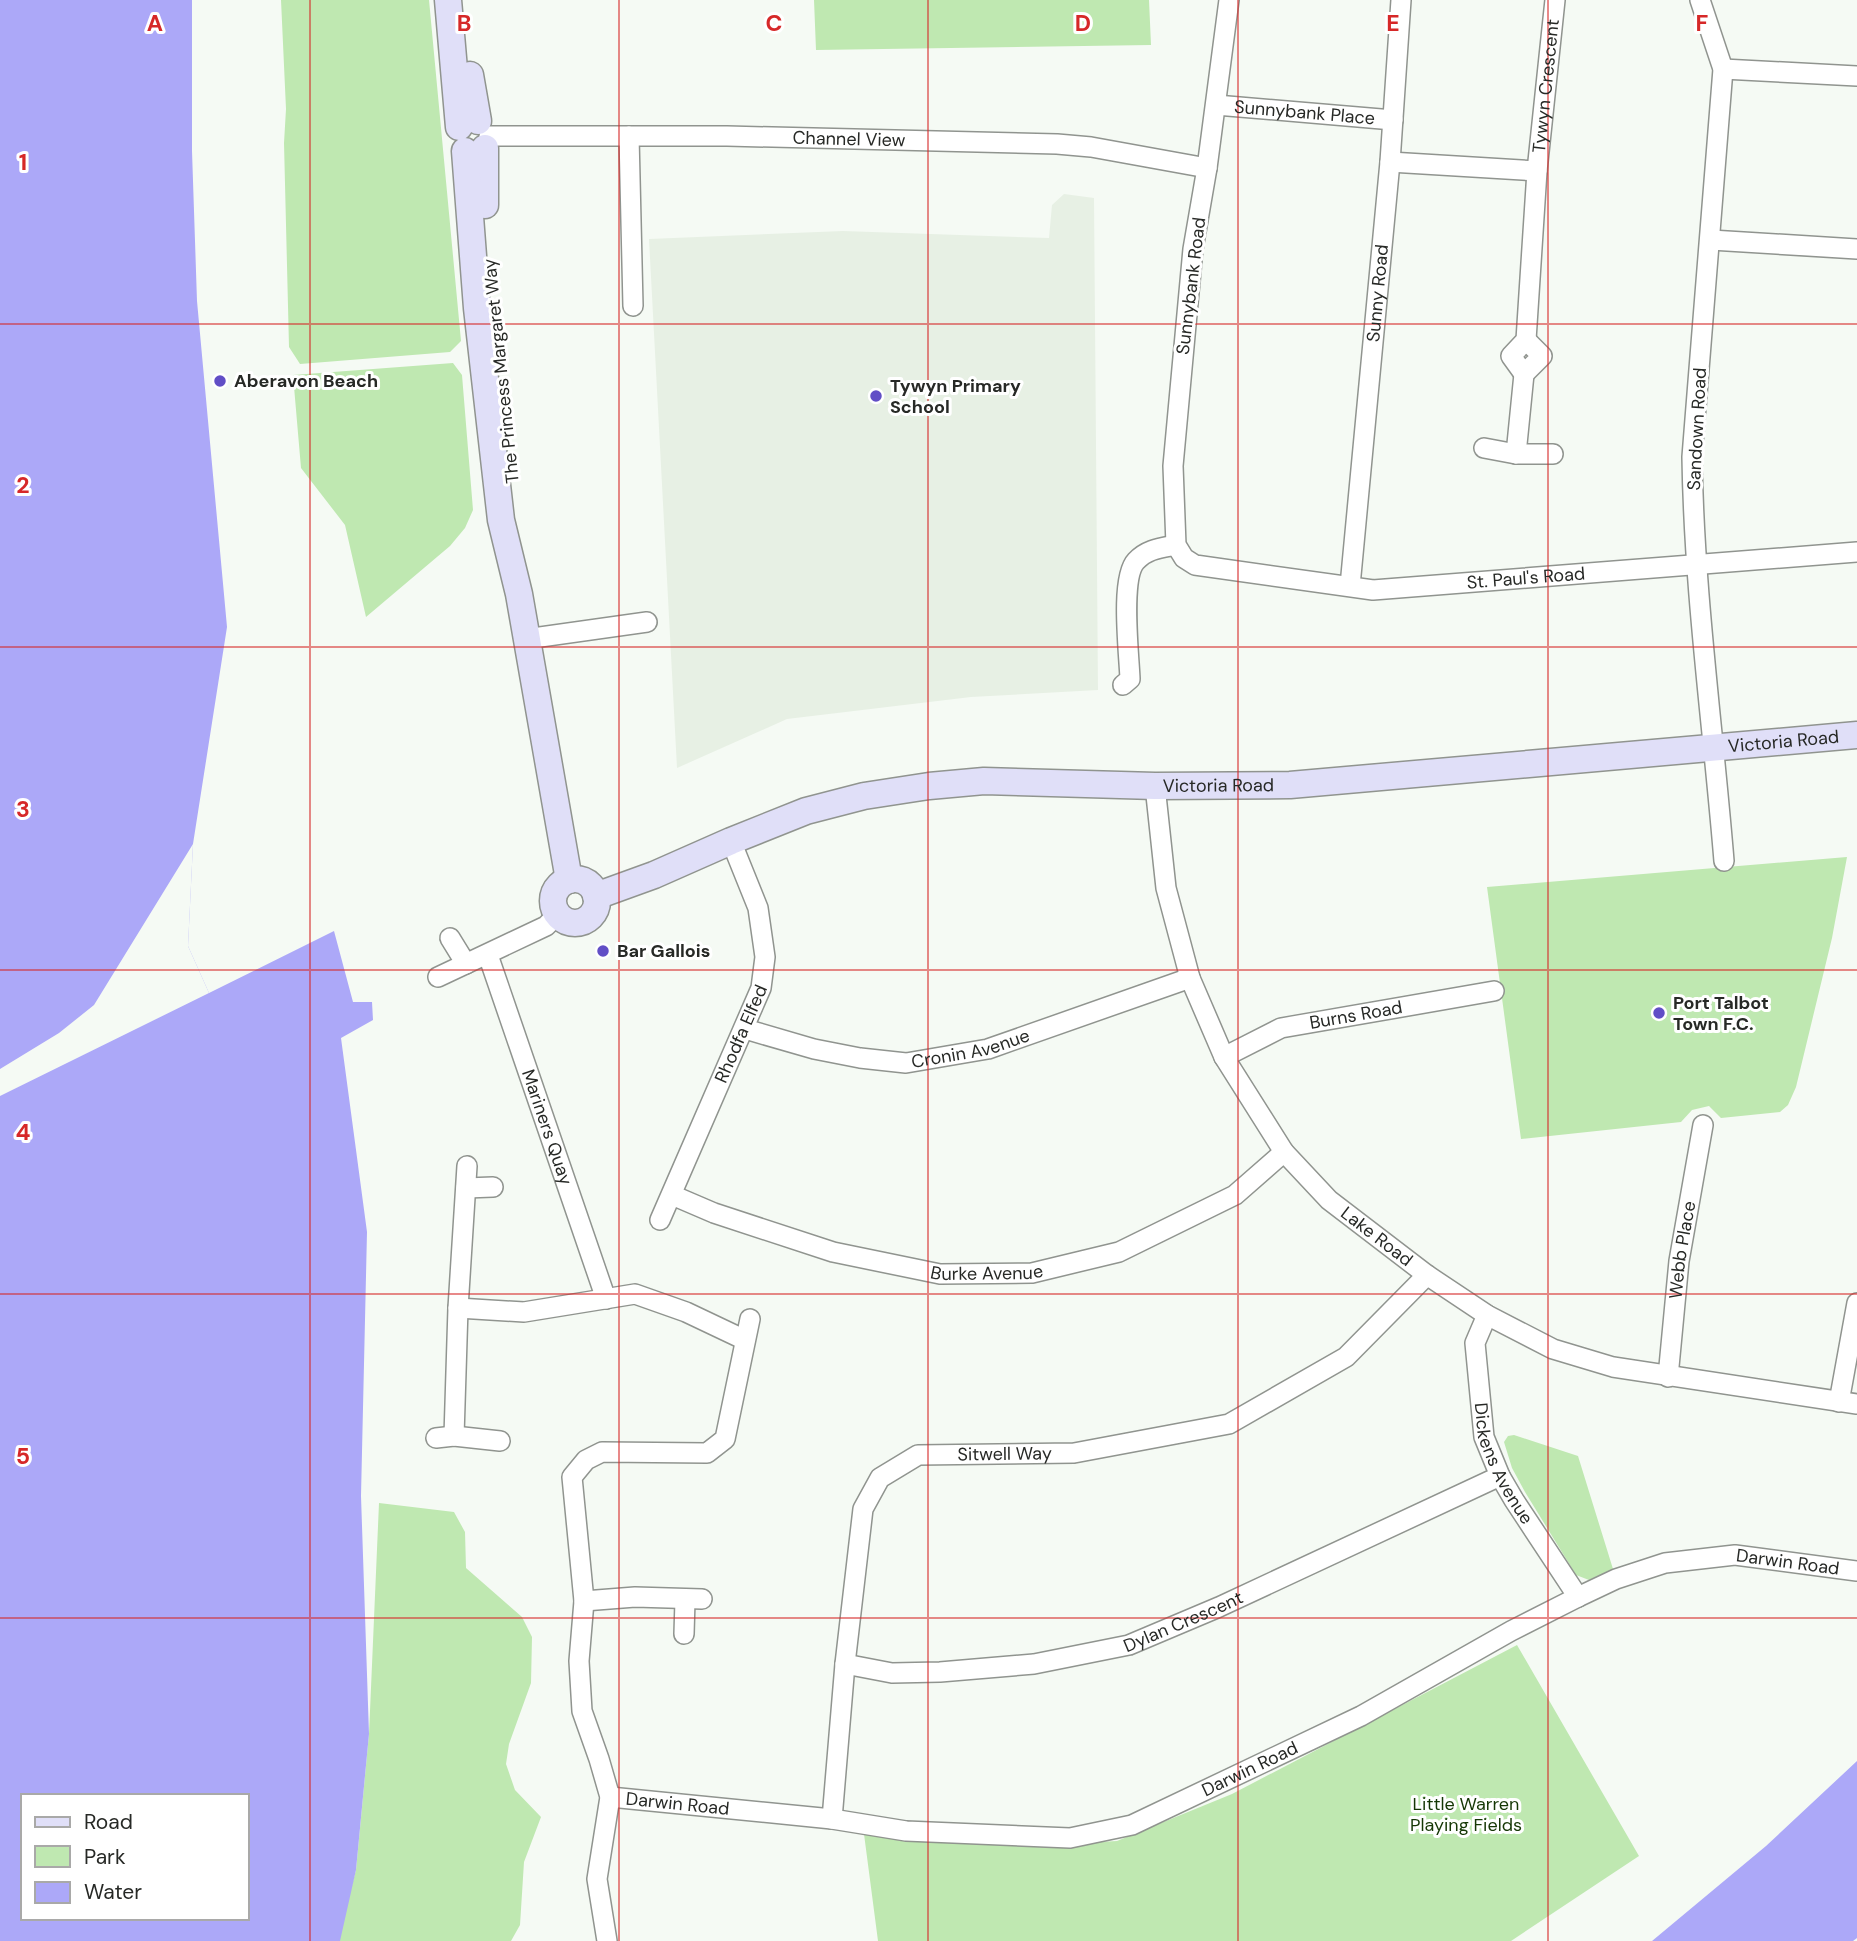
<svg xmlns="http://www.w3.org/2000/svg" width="1857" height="1941" viewBox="0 0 1857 1941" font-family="'DM Sans',sans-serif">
<rect width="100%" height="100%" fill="#f5faf4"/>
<path fill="#e7f0e4" d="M1064,194L1094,198L1098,690L971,697L787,719L677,768L649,239L843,231L1049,238L1052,205Z"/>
<path fill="#bfe8b1" d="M281,0H429L461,341L450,352L300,364L289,347L284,143L286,109Z
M814,0H1149L1151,45L816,50Z
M453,363L462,375L473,510L465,528L450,546L366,617L345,525L301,468L293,375Z
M1847,857L1832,938L1796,1087L1788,1105L1780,1112L1721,1118L1709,1106L1692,1110L1681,1122L1521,1139L1487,887Z
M1514,1435L1578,1456L1613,1569L1589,1580L1576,1575L1525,1492L1512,1468L1504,1442L1508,1436Z
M379,1503L454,1512L465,1532L466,1568L522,1617L532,1637L531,1683L509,1744L506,1764L515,1790L541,1817L524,1862L520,1925L511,1941H337L356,1870L369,1734Z
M1517,1645L1639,1856L1511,1941H878L864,1834L935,1842L1065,1844L1117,1841L1232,1794Z"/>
<path fill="#aca8f8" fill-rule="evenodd" d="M0,0H192V151L197,301L227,627L193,844L188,946L209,993L334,931L353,1002H372L373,1020L341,1038L367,1232L361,1496L369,1734L356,1870L340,1941H0ZM23,1796H247V1918H23Z
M1857,1761V1938L1853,1941H1652L1766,1846Z"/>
<path fill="#f5faf4" d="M193,844L188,946L209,993L0,1096V1069L59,1033L94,1005Z"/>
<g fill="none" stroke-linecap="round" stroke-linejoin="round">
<defs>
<g id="street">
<path id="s1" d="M1229,0L1207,168L1193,249L1173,466L1176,545L1184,558L1195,565L1373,590L1857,552"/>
<path d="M1700,0L1723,69L1692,457C1694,592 1713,726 1724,861"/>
<path d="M1723,69L1857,76"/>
<path id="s2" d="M1216,105L1393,120"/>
<path id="s3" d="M489,136H727L1057,144L1091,147L1207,168"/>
<path d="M629,136L633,306"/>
<path d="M1390,162L1537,171"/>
<path d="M1711,240L1857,249"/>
<path id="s4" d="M1524,374L1511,356L1526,340L1537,171L1555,0"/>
<path d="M1524,374L1542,356L1526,340"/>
<path d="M1484,448L1516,454H1553"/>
<path d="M1516,454L1524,374"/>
<path id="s5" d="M1350,586L1390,162L1401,0"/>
<path d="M526,639L647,622"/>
<path d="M1123,685L1130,679C1129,653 1120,578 1136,561C1147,549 1161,548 1176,545"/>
<path id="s6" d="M1155,786L1166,888L1190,978L1224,1057L1284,1152L1329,1200L1427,1275L1487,1315L1553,1349L1613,1367L1857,1404"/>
<path d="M450,938L466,964"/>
<path id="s7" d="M488,955L606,1299"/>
<path d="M438,977L546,926L557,915"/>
<path id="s8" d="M745,1029L814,1049L860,1058L906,1063L988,1049L1190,978"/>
<path id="s9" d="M1224,1057L1281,1028L1494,991"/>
<path d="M466,1188L493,1187"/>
<path id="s10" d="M672,1195L714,1213L833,1252L940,1274L1032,1273L1119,1252L1235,1195L1284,1152"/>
<path id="s11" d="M660,1220L761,988L765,957L758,908L731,841"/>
<path d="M458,1308L524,1312L635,1294L686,1312L745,1340"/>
<path id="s12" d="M1487,1315L1475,1343L1484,1437L1500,1476L1514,1500L1578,1597"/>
<path id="s13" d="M1668,1377L1679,1261L1703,1125"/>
<path d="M1839,1402L1857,1303"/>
<path d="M454,1436L458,1308L467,1166"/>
<path d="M436,1438L454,1436L500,1441"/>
<path d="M584,1601L635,1597L702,1599"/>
<path d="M684,1634L685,1600"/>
<path id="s14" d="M845,1664L892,1673L940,1672L1034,1664L1129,1645L1219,1607L1500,1476"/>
<path id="s15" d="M610,1797L832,1819L906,1831L1070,1838L1132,1825L1361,1716L1511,1631L1578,1597L1616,1579L1665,1563L1735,1555L1857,1571"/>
<path id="s16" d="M832,1819L845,1664L863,1509L880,1478L918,1455L1074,1453L1229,1424L1346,1357L1427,1275"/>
<path d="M607,1941L597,1879L610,1797L599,1759L582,1711L579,1661L584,1601L572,1477L586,1460L602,1452L707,1453L725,1439L750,1319"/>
</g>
<g id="secondary">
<path d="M448,0L459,127"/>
<path d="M470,75L478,121"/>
<path d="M485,148V205"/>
<path d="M465,151L477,308L501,520L519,594L569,880"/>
<circle cx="575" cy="901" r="22"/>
<path id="s17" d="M596,896L654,875L731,841L806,811L864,796L929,786L984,781L1155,786L1290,785L1857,735"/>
</g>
</defs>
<use href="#street" stroke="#90948f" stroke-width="22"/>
<use href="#secondary" stroke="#90948f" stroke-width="29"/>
<use href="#street" stroke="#fff" stroke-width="19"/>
<use href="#secondary" stroke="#e0dff8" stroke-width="26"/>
</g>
<path fill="none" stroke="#d62828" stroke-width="2" stroke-opacity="0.55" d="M310,0V1941M619,0V1941M928,0V1941M1238,0V1941M1548,0V1941M0,324H1857M0,647H1857M0,970H1857M0,1294H1857M0,1618H1857"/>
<g fill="#614ec6" stroke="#fff" stroke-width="2.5">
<circle cx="220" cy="381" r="7"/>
<circle cx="876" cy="396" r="7"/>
<circle cx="603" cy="951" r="7"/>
<circle cx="1659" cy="1013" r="7"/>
</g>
<g text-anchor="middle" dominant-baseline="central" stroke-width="6" stroke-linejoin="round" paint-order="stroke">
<g font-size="18" fill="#272926" stroke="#fff">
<text stroke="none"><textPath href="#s4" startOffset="299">Tywyn Crescent</textPath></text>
<text stroke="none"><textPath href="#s2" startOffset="89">Sunnybank Place</textPath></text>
<text stroke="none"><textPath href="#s3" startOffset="360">Channel View</textPath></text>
<text transform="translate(1191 286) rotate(-83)">Sunnybank Road</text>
<text stroke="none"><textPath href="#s5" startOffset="294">Sunny Road</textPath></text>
<text transform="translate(501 371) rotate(-96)">The Princess Margaret Way</text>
<text transform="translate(1697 429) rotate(-87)">Sandown Road</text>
<text stroke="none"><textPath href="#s1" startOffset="910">St. Paul's Road</textPath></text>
<text stroke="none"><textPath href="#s17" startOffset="1209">Victoria Road</textPath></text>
<text stroke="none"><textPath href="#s17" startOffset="642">Victoria Road</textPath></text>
<text stroke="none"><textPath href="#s9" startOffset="140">Burns Road</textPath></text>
<text stroke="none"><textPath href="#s11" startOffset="203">Rhodfa Elfed</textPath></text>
<text stroke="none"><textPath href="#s8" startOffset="231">Cronin Avenue</textPath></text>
<text stroke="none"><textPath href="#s7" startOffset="182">Mariners Quay</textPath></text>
<text stroke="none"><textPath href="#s6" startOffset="520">Lake Road</textPath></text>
<text stroke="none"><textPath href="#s13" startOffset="128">Webb Place</textPath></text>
<text stroke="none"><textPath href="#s10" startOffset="327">Burke Avenue</textPath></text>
<text stroke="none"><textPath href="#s16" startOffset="478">Sitwell Way</textPath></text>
<text stroke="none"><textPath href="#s12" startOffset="156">Dickens Avenue</textPath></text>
<text stroke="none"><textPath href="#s15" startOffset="1244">Darwin Road</textPath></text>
<text stroke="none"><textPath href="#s14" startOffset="346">Dylan Crescent</textPath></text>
<text stroke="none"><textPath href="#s15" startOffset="656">Darwin Road</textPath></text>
<text stroke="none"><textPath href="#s15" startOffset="68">Darwin Road</textPath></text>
</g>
<g font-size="18" font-weight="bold" fill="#272926" stroke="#fff" text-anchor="start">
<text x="234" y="381">Aberavon Beach</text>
<text x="890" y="386">Tywyn Primary<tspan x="890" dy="21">School</tspan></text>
<text x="617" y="951">Bar Gallois</text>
<text x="1673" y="1003">Port Talbot<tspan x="1673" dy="21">Town F.C.</tspan></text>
</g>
<g font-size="18" fill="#153705" stroke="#fff">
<text x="1466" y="1804">Little Warren<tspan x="1466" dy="21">Playing Fields</tspan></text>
</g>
</g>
<g font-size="23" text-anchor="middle" font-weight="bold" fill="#d62828" stroke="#fff" stroke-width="6" stroke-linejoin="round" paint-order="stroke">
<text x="155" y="31">A</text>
<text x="464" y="31">B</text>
<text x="774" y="31">C</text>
<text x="1083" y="31">D</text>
<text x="1393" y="31">E</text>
<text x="1702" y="31">F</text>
<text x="23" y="170">1</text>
<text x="23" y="493">2</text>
<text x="23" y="817">3</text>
<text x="23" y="1140">4</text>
<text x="23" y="1464">5</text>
</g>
<rect x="21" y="1794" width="228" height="126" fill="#ffffff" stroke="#a9a9a8" stroke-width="2"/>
<rect x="35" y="1817" width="35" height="10" fill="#e0dff8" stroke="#a9a9a8" stroke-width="2"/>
<text x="84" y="1829" font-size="21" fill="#272926">Road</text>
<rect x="35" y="1846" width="35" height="21" fill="#bfe8b1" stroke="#a9a9a8" stroke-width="2"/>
<text x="84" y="1864" font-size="21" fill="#272926">Park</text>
<rect x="35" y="1882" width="35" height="21" fill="#aca8f8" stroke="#a9a9a8" stroke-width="2"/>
<text x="84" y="1899" font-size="21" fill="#272926">Water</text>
</svg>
